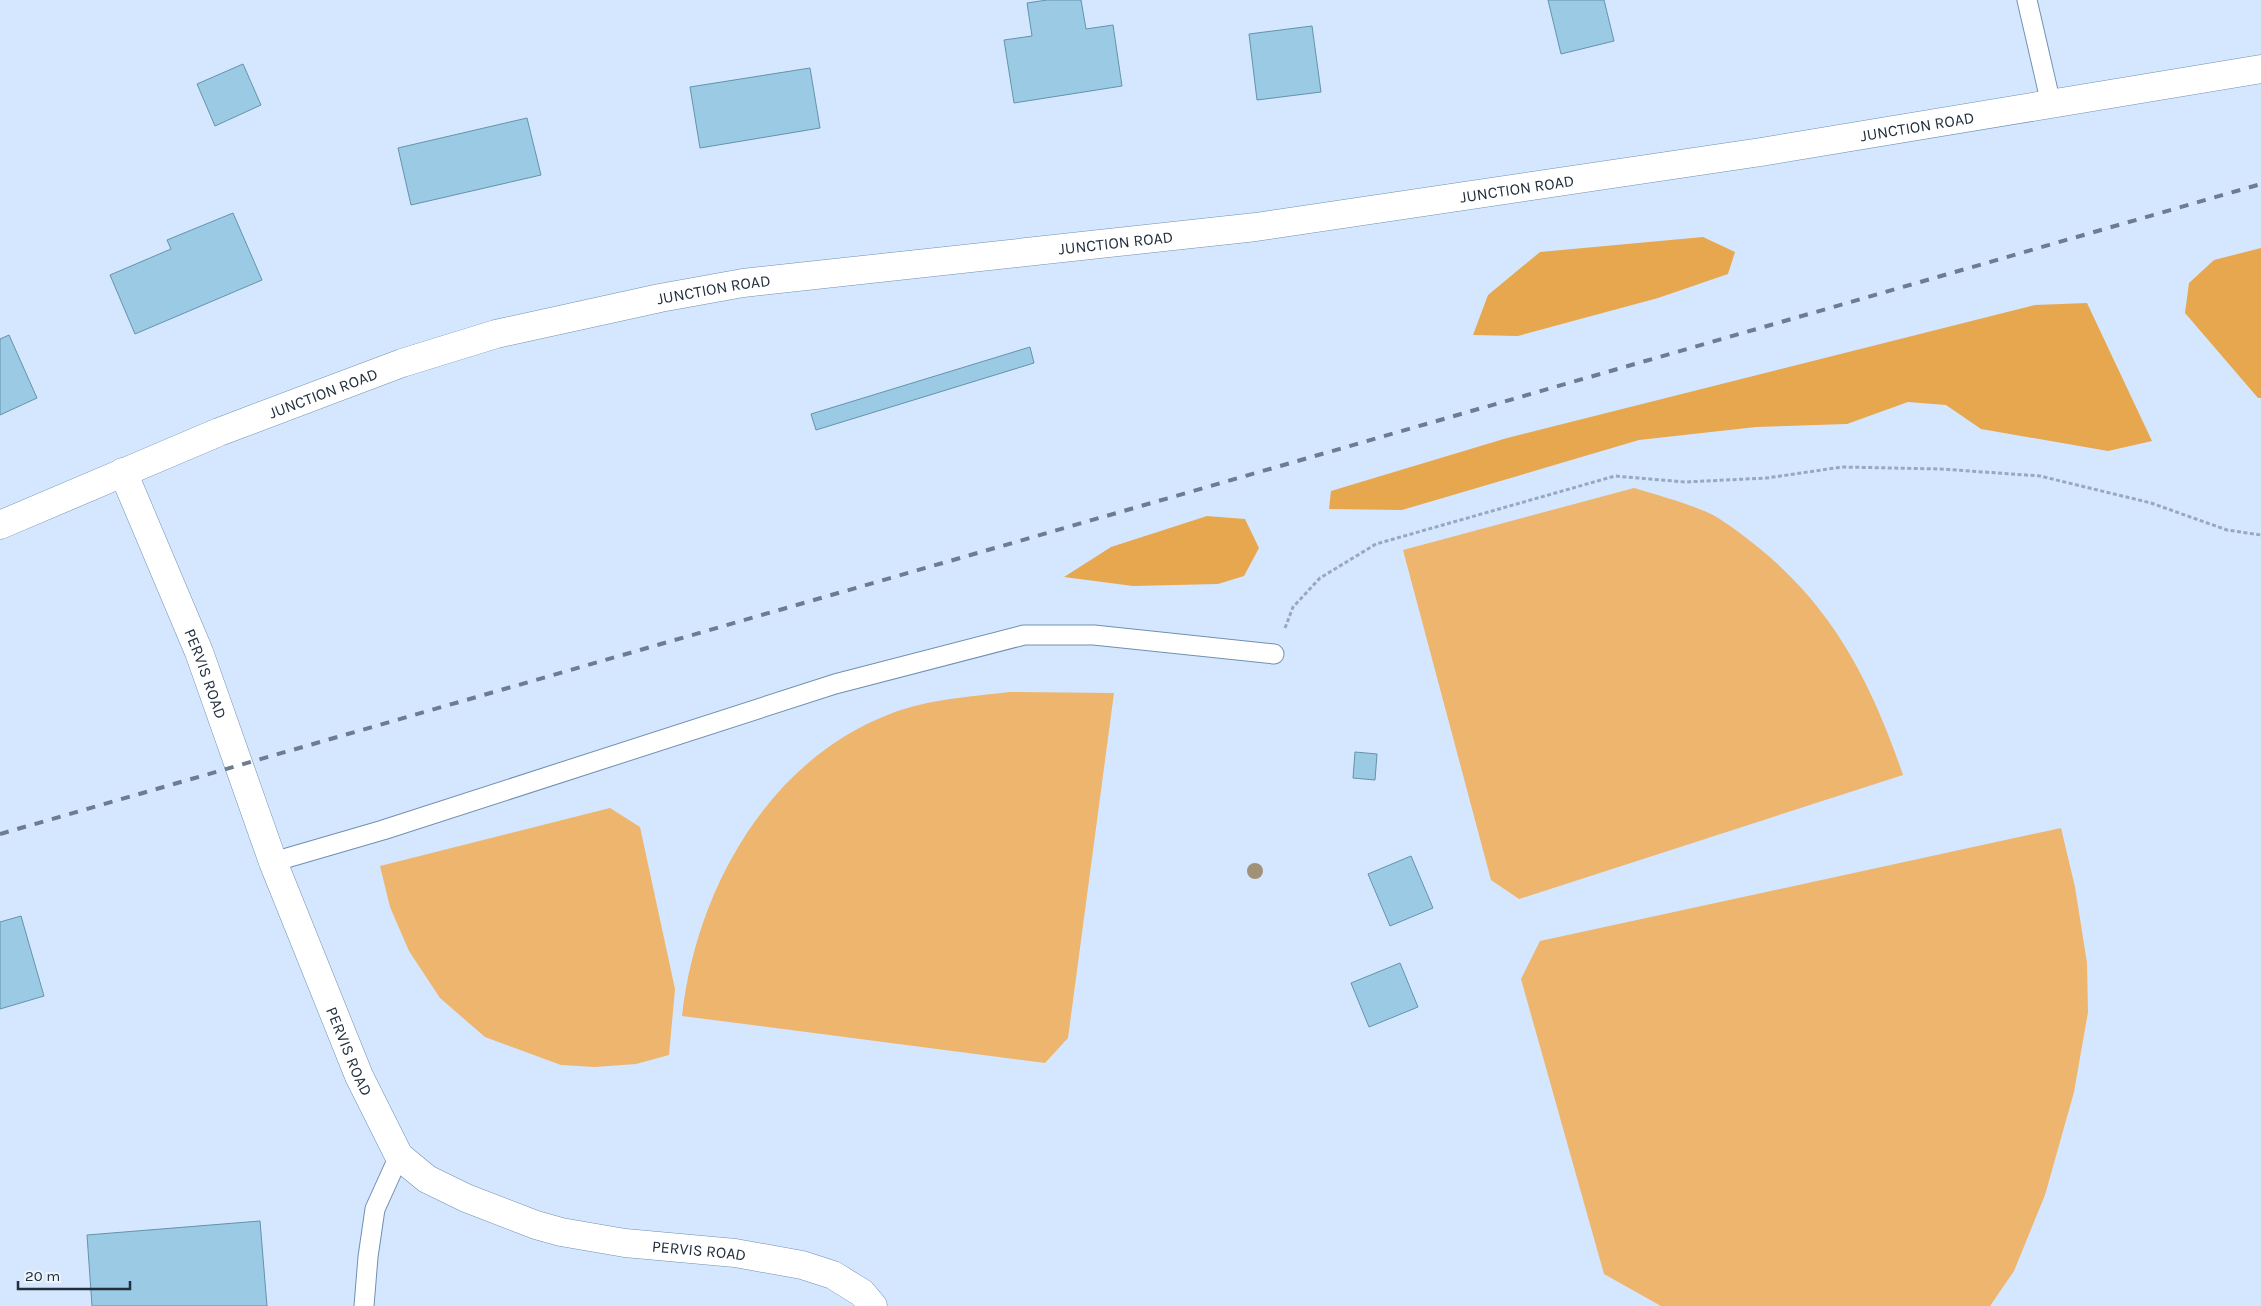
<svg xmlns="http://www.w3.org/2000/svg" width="2261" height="1306" viewBox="0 0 2261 1306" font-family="Karla,sans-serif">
<rect width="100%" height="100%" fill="#d4e7fe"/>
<path fill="#edb56d" d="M1634,488C1660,496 1688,503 1713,515C1729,524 1745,537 1759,548C1835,610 1872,685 1903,775L1519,899L1491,880L1403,550Z
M1009,692L1114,693L1068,1038L1045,1063L682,1016C696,891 767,761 890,714C928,699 969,697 1009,692Z
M610,808L640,827L675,989L669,1055L636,1064L595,1067L561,1065L485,1037L440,998L409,951L390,907L380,866Z
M2061,828L2075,887L2087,963L2088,1012L2074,1092L2045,1195L2014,1271L1990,1306H1661L1604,1274L1521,979L1540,941Z"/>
<path fill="#e7a74f" d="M1703,237L1735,252L1728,274L1658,298L1518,336L1473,335L1488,295L1540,252Z
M2261,248V398H2258L2185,313L2189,283L2214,260Z
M2087,303L2152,441L2108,451L1981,429L1946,405L1908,402L1847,424L1756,427L1639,440L1402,510L1329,509L1331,491L1507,438L2035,305Z
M1207,516L1245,519L1259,548L1244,576L1218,584L1133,586L1064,577L1111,547Z"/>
<path fill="#9bcae4" stroke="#6592ab" d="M1047,0H1081L1086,29L1113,25L1122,86L1014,103L1004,40L1032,36L1027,3Z
M1548,0H1604L1614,41L1561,54Z
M1312,26L1321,92L1257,100L1249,34Z
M243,64L261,105L215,126L197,84Z
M810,68L820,128L700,148L690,87Z
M527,118L541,175L411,205L398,148Z
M233,213L262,280L135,334L110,275L171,249L167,240Z
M9,335L37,398L0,415V339Z
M1030,347L1034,363L816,430L811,414Z
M1355,752L1377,754L1375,780L1353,778Z
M1411,856L1433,908L1390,926L1368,874Z
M21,916L44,996L0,1009V922Z
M1400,963L1418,1007L1369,1027L1351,983Z
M260,1221L267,1306H92L87,1235Z"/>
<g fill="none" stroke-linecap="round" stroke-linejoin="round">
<defs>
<path id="lane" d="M2027,0L2051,104
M273,862L383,830L835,684L1024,635H1094L1274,654
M364,1306L368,1257L375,1209L399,1156"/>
<g id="street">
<path id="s1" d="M123,472L199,652L273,862L359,1076L399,1156L427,1179L466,1198L536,1225L561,1232L625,1243L735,1253L802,1265L833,1275L862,1293L873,1306"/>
<path id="s2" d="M0,525L219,432L402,363L496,334L660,298L743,283L1256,227L1761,152L2261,69"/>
</g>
</defs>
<use href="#lane" stroke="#718fb2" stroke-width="21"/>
<use href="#street" stroke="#718fb2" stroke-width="29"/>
<path stroke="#99a9bd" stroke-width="3" stroke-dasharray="4 2.5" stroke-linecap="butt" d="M1285,628L1293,607L1320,578L1376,544L1615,476L1685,482L1767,478L1842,467L1941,469L2040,476L2151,503L2227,530L2261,535"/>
<use href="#lane" stroke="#fff" stroke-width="19"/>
<use href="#street" stroke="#fff" stroke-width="28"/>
<path stroke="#6d7c8e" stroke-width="4" stroke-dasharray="9 9" stroke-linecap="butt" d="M0,834L2261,184"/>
</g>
<circle fill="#a19277" cx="1255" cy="871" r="8"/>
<g text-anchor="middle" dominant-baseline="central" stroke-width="4" stroke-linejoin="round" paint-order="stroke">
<g font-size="16" fill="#232f3d" stroke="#edf3fb">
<text stroke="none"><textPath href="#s2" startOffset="1969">JUNCTION ROAD</textPath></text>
<text stroke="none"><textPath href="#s2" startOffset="1564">JUNCTION ROAD</textPath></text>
<text stroke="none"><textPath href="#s2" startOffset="1159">JUNCTION ROAD</textPath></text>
<text stroke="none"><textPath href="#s2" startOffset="754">JUNCTION ROAD</textPath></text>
<text stroke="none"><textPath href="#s2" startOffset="349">JUNCTION ROAD</textPath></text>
<text stroke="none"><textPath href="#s1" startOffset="218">PERVIS ROAD</textPath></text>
<text stroke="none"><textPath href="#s1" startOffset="622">PERVIS ROAD</textPath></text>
<text stroke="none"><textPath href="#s1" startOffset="1058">PERVIS ROAD</textPath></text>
</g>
</g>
<path d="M18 1281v8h112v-8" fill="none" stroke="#232f3d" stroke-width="2.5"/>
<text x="25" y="1281" font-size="15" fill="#232f3d" stroke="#edf3fb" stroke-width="4" paint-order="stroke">20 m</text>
</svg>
